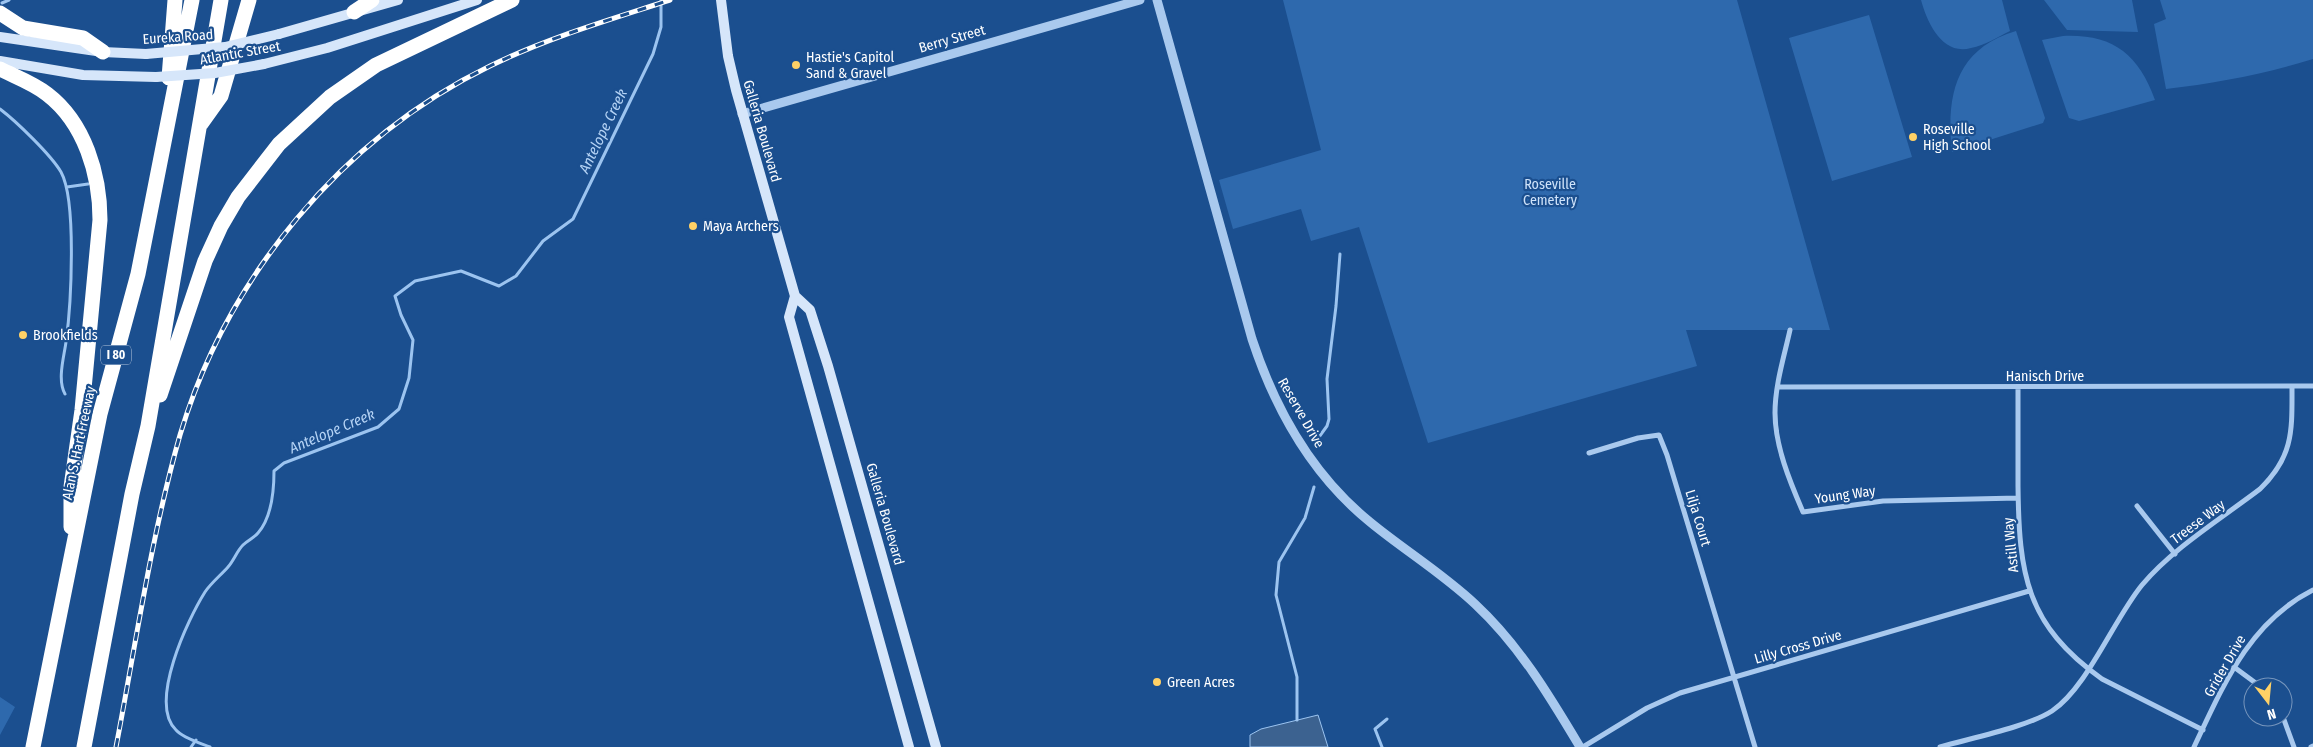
<svg xmlns="http://www.w3.org/2000/svg" width="2313" height="747" viewBox="0 0 2313 747" font-family="'Fira Sans Condensed',sans-serif">
<rect width="100%" height="100%" fill="#1b4f8f"/>
<path fill="#2e69ad" d="M1283,0H1737L1830,330H1686L1697,366L1428,443L1359,227L1311,241L1301,209L1233,229L1219,180L1321,150Z
M1921,0H2002L2010,31C1998,37 1985,45 1971,48C1942,56 1927,22 1921,0Z
M2044,0H2132L2138,32L2067,30Z
M2160,0H2313V59C2264,74 2217,83 2166,89L2154,24L2166,19Z
M1869,15L1912,157L1832,181L1789,38Z
M2016,31L2045,118L2043,123L1952,152C1946,96 1955,49 2016,31Z
M2063,36C2112,34 2138,53 2155,100L2079,121L2069,118L2042,40Z
M0,697L15,707L0,735Z"/>
<path fill="#3c6290" stroke="#9cc4f0" d="M1318,715L1328,747H1250V735L1261,729Z"/>
<g fill="none" stroke-linecap="round" stroke-linejoin="round">
<path stroke="#9cc4f0" stroke-width="3" d="M2,3L9,0
M0,109C16,121 51,155 61,172C77,201 71,306 66,342C64,357 57,380 65,394
M67,187L88,184
M1319,437L1327,426L1329,419L1327,379L1336,306L1340,254
M1297,720V677L1276,595L1279,562L1305,518L1314,487
M191,747L196,740
M210,747C200,743 183,738 176,730C148,703 188,619 205,592C211,583 221,575 228,567C234,560 237,551 243,545C248,540 254,538 258,533C272,517 274,491 274,471L284,463L378,427L399,409L409,378L413,340L401,315L395,296L415,281L461,271L499,286L516,276L543,241L573,219L653,54L661,27V0
M1382,747L1375,729L1387,719"/>
<path stroke="#a9c9ee" stroke-width="5" d="M1790,330C1784,357 1775,385 1775,413C1775,446 1790,482 1803,512L1883,501L2018,498
M1778,387L2313,386
M2018,387C2018,420 2018,453 2018,486C2019,574 2026,625 2102,679L2203,730
M1589,453L1638,438L1659,435L1667,455L1755,747
M2137,506L2175,554
M2234,667L2261,687
M2283,717L2294,747
M1583,747L1647,708L1680,693L2029,591
M1940,747C1971,738 2027,727 2052,711C2087,688 2114,619 2142,585C2173,548 2222,518 2260,489C2294,456 2292,430 2292,386
M2194,747C2223,686 2249,622 2313,590
M2311,747L2313,746"/>
<path stroke="#a9c9ee" stroke-width="9" d="M1157,0L1252,339C1275,409 1312,475 1370,522C1404,550 1442,573 1475,604C1519,645 1549,695 1580,747
M742,114L1140,0"/>
<path stroke="#d6e6fa" stroke-width="10" d="M721,0L728,56L736,90L795,296L789,317L909,747
M279,34L398,0
M0,37L103,52L146,54
M0,61L83,75L156,77
M264,64L327,48L477,0
M795,296L810,310L828,366L936,747"/>
<path stroke="#fff" stroke-width="15" d="M354,12L372,0
M0,13L23,28L83,38L103,52
M0,69C16,77 33,83 47,94C85,123 100,175 100,220L82,410L71,487V527
M169,78L175,0
M201,124L221,96L249,0
M160,395L205,261L221,226L238,197L279,144L330,97L376,65L512,0
M33,747L100,414L138,274L192,0
M84,747L132,494L148,426L221,0"/>
<defs>
<path id="rail" d="M116,747C136,643 151,537 180,435C227,277 342,138 490,66C547,38 609,20 670,0"/>
</defs>
<use href="#rail" stroke="#fff" stroke-width="5"/>
<use href="#rail" stroke="#1b4f8f" stroke-width="3" stroke-dasharray="9" stroke-linecap="butt"/>
<path stroke="#d6e6fa" stroke-width="10" d="M146,54L225,47L279,34
M156,77L215,73L264,64"/>
</g>
<g fill="#ffd166" stroke="#1b4f8f" stroke-width="2">
<circle cx="796" cy="65" r="5"/>
<circle cx="1913" cy="137" r="5"/>
<circle cx="693" cy="226" r="5"/>
<circle cx="23" cy="335" r="5"/>
<circle cx="1157" cy="682" r="5"/>
</g>
<g text-anchor="middle" dominant-baseline="central" stroke-width="4.5" stroke-linejoin="round" paint-order="stroke">
<rect fill="#1b4f8f" stroke="#bbcadd" stroke-width="1" x="101" y="345.5" width="30" height="19" rx="4"/>
<g font-size="12" font-weight="bold" fill="#fff">
<text x="116" y="355">I 80</text>
</g>
<g font-size="14" fill="#fff" stroke="#1b4f8f">
<text transform="translate(178 37) rotate(-4)">Eureka Road</text>
<text transform="translate(952 39) rotate(-16)">Berry Street</text>
<text transform="translate(240 53) rotate(-10)">Atlantic Street</text>
<text transform="translate(762 131) rotate(74)">Galleria Boulevard</text>
<text x="2045" y="376">Hanisch Drive</text>
<text transform="translate(1301 413) rotate(60)">Reserve Drive</text>
<text transform="translate(79 443) rotate(-78)">Alan S. Hart Freeway</text>
<text transform="translate(1845 495) rotate(-8)">Young Way</text>
<text transform="translate(885 514) rotate(74)">Galleria Boulevard</text>
<text transform="translate(1698 518) rotate(73)">Lilja Court</text>
<text transform="translate(2198 522) rotate(-37)">Treese Way</text>
<text transform="translate(2011 545) rotate(-96)">Astill Way</text>
<text transform="translate(1798 647) rotate(-16)">Lilly Cross Drive</text>
<text transform="translate(2225 666) rotate(-60)">Grider Drive</text>
</g>
<g font-size="14" fill="#fff" stroke="#1b4f8f" text-anchor="start">
<text x="806" y="57">Hastie's Capitol<tspan x="806" dy="16">Sand &amp; Gravel</tspan></text>
<text x="1923" y="129">Roseville<tspan x="1923" dy="16">High School</tspan></text>
<text x="703" y="226">Maya Archers</text>
<text x="33" y="335">Brookfields</text>
<text x="1167" y="682">Green Acres</text>
</g>
<g font-size="14" fill="#cfe3fa" stroke="#1b4f8f">
<text x="1550" y="184">Roseville<tspan x="1550" dy="16">Cemetery</tspan></text>
</g>
<g font-size="15" font-style="italic" fill="#b5d3f5" stroke="#1b4f8f">
<text transform="translate(603 131) rotate(-64)">Antelope Creek</text>
<text transform="translate(332 431) rotate(-23)">Antelope Creek</text>
</g>
</g>
<g transform="translate(2268 702) rotate(164)"><circle r="24" fill="#1b4f8f" stroke="#7695bc"/>
<path d="M0-4L9 19L0 12L-9 19Z" fill="#ffd166"/>
<text y="-8" font-size="14" font-weight="bold" text-anchor="middle" fill="#ffffff">N</text>
</g>
</svg>
